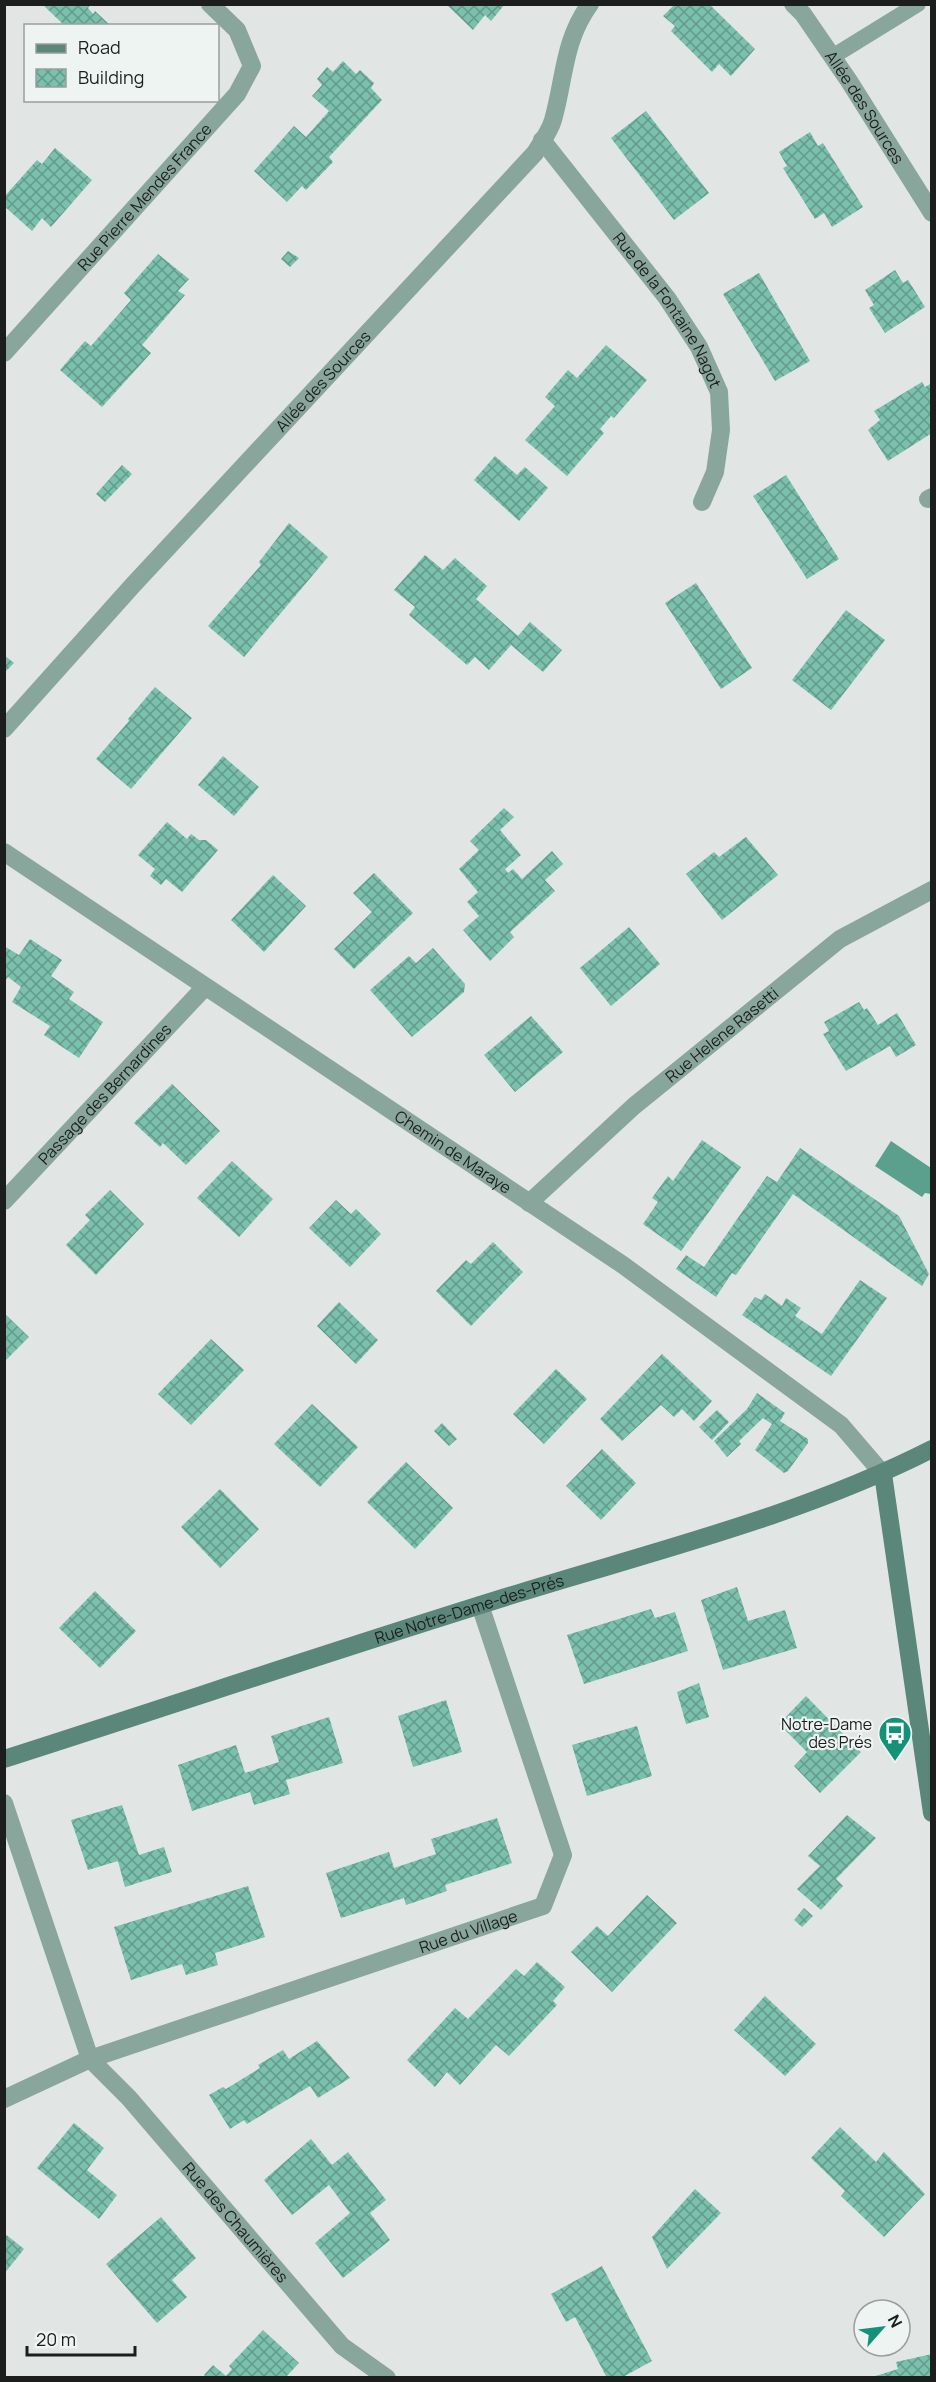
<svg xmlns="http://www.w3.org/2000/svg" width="936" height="2382" viewBox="0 0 936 2382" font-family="Manrope,sans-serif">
<defs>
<pattern id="building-cross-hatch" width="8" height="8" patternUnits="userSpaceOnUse" patternTransform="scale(1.5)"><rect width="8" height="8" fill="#7ac0ac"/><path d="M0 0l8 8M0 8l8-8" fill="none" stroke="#639b8b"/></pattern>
</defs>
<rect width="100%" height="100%" fill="#e1e6e5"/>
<path fill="#5ba08d" d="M891,1141L931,1168V1194L925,1193L922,1197L875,1166Z"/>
<path fill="url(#building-cross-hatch)" d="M42,4H91L88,8L93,14L95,11L111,26H65Z
M446,4H505L491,21L485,15L473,30Z
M675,4H709L755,49L731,76L719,64L712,72L671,31L675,26L663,16Z
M343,61L356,74L360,70L374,83L371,88L382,100L329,157L333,162L306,190L302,186L287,202L254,171L294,126L306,137L329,111L312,96L322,85L317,79L327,67L333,72Z
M646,111L709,193L674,220L611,138Z
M810,132L818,146L823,143L863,207L832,227L824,213L815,219L783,168L787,166L779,152Z
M55,148L92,180L51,227L42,218L32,231L4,206V197L37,160L42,164Z
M288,251L299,258L290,267L281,259Z
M158,254L189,279L178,291L185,295L142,345L151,353L102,407L60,370L85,341L91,346L131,300L124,293Z
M895,270L903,283L908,280L925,307L885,333L869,308L874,305L865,290Z
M759,273L810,361L775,381L723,294Z
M606,345L647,380L614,418L611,416L600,429L604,433L567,476L525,440L555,406L545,397L568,370L577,378Z
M922,382L925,387L932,383V433L888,461L868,430L880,420L874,411Z
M495,456L517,475L525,467L548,488L519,521L474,480Z
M122,465L132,474L105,502L96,494Z
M786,475L839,559L807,579L753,496Z
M289,523L328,557L244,657L208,626L261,565L259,562Z
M425,555L443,570L455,558L487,586L476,599L518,636L530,622L562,650L543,672L511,645L489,670L475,657L467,665L409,615L415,607L394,590Z
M696,583L752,668L721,689L665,603Z
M846,610L885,640L831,710L792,680Z
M4,655L14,663L4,673Z
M155,687L192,718L131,789L96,759L129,721L128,719Z
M223,756L259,787L234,816L198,785Z
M504,808L514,817L500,830L521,855L505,869L508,873L513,869L522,879L552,851L563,864L545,880L555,891L510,932L514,937L490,961L463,930L479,916L467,902L478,892L459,869L479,850L470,841Z
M167,822L187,839L191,834L199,840H206L218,850L182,892L166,879L161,885L150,876L155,869L138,855Z
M746,837L778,875L722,920L686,874L714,852L719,857Z
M374,873L413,913L354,969L334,949L372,912L353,893Z
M273,875L306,906L264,952L231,920Z
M629,927L660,964L611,1006L580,968Z
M30,939L62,960L51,976L74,992L69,999L103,1022L79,1058L44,1035L50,1026L12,1002L21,987L8,977L4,982V946L19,955Z
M433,948L465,984L464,992L412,1037L370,990L409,956L416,963Z
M859,1002L864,1010L867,1008L878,1025L897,1013L916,1045L896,1057L890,1046L846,1071L823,1034L829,1031L824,1022Z
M531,1016L563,1052L515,1092L484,1055Z
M172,1084L220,1131L186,1165L163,1143L160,1147L134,1123Z
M702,1140L741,1167L681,1251L643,1224L658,1202L652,1198L668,1176L673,1181Z
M800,1148L899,1216L929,1274L922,1286L793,1194L736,1275L732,1273L716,1297L676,1269L686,1255L704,1267L767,1176L777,1182Z
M232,1161L273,1199L239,1237L197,1198Z
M110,1190L144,1224L96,1275L66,1245L90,1220L85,1215Z
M336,1200L351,1214L356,1209L381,1234L350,1267L309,1228Z
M493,1242L523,1272L471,1326L436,1291L466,1260L471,1264Z
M860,1280L887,1298L831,1376L742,1315L755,1297L761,1300L765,1294L782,1306L786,1298L801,1308L795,1316L822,1334Z
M339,1302L378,1340L356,1364L317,1326Z
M4,1313L29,1337L4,1362Z
M211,1339L244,1370L191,1425L158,1394Z
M662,1354L712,1401L694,1421L682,1409L674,1417L661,1405L622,1441L600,1419Z
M556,1369L587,1399L544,1444L513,1414Z
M757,1393L785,1413L780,1421L808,1439V1443L788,1471L784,1473L755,1450L772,1424L763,1418L739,1441L741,1444L727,1457L714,1441L747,1409Z
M312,1404L358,1447L320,1487L274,1444Z
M717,1410L729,1422L712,1440L699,1427Z
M442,1423L457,1439L449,1446L434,1431Z
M602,1449L636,1483L601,1520L566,1486Z
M406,1462L453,1508L415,1549L367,1502Z
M220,1489L259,1529L220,1568L181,1527Z
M737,1587L748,1621L785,1610L797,1648L723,1670L701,1600Z
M95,1591L136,1631L100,1668L59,1628Z
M651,1609L655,1618L675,1612L688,1651L584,1684L567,1635Z
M699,1683L709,1717L686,1724L677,1692Z
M806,1696L861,1752L820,1793L794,1766L807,1752L779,1724Z
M446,1700L462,1752L413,1767L398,1716Z
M329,1717L343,1763L286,1780L290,1794L254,1805L250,1792L192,1811L178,1765L236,1745L245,1773L279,1762L271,1736Z
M637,1726L652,1776L587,1796L572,1745Z
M122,1805L139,1855L164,1847L172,1872L125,1887L118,1861L88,1870L71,1820Z
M847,1815L876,1838L836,1879L843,1886L821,1910L797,1889L820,1866L808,1856Z
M497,1818L512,1863L445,1885L447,1891L427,1898L406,1905L404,1898L341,1918L326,1873L389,1852L394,1868L436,1854L431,1839Z
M248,1886L265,1937L215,1953L218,1965L186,1975L182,1964L131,1980L114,1927Z
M647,1895L677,1923L612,1992L571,1952L597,1926L608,1936Z
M804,1908L813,1916L802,1927L794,1920Z
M537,1962L565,1987L553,2001L557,2005L509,2056L496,2045L460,2085L447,2072L435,2087L407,2060L455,2008L468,2019L516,1969L524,1976Z
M765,1996L816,2044L785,2076L734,2030Z
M317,2041L350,2078L318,2098L310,2086L247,2124L244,2120L230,2129L209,2095L223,2087L226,2089L260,2068L258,2065L283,2050L289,2059Z
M74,2123L104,2148L87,2170L117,2195L99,2219L37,2168Z
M840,2127L876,2162L884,2152L925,2194L884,2237L841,2196L845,2191L811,2158Z
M311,2139L332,2165L348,2152L386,2200L370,2213L390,2240L343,2278L315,2243L350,2213L329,2185L292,2215L264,2180Z
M695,2189L721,2213L667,2269L652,2237Z
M161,2217L196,2258L172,2280L187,2297L157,2323L106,2264Z
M4,2233L24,2249L4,2274Z
M602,2266L652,2361L621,2378H607L575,2317L566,2322L551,2294Z
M263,2330L299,2363L285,2378H207L204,2375L213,2365L226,2376L232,2369L229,2366Z
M932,2354V2378H869L898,2369L896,2362Z"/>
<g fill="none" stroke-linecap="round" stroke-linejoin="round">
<path stroke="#89a69d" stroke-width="16" d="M832,57L918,4"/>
<g stroke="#89a69d" stroke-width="18">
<path id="s1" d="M793,4L803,14L849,81L932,213"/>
<path id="s2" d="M542,140L667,298L699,347L719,392L721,430L715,472L702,502"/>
<path id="s3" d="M4,353L237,94L252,66L237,30L210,4"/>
<path d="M928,499L932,497"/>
<path id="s4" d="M4,729L133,585L535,153C541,143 550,131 553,120C565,78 563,41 590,4"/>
<path id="s5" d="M4,852L623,1265L841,1425L883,1474"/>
<path id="s6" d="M4,1201L205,987"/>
<path id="s7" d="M529,1203L634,1106L840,939L932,890"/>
<path id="s8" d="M4,1803L90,2059L129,2098L342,2346L387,2378"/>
<path id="s9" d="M4,2099L90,2059L543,1906L563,1855L480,1605"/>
</g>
<g stroke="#5b867a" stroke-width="18">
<path d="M883,1474L932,1813"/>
<path id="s10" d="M4,1759C176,1704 347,1646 519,1593C658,1550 802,1515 932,1449"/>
</g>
</g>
<defs>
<symbol id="bus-pin" viewBox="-11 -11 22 30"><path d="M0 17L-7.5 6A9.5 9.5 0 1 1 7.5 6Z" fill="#139279" stroke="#eef4f2"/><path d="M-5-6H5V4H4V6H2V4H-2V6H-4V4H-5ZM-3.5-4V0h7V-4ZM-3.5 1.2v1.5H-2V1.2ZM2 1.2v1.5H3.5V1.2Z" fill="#fff"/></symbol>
</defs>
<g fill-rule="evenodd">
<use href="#bus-pin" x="876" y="1714" width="38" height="52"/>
</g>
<g text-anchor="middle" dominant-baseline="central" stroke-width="4.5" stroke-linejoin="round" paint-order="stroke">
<g font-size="16" fill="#1c1e1e" stroke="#eef4f2">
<text stroke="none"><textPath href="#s1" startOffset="126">Allée des Sources</textPath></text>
<text stroke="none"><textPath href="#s3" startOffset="210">Rue Pierre Mendes France</textPath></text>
<text stroke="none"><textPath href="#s2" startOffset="212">Rue de la Fontaine Nagot</textPath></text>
<text stroke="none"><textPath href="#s4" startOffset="472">Allée des Sources</textPath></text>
<text stroke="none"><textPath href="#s7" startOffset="256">Rue Helene Rasetti</textPath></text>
<text stroke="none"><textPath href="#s6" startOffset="147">Passage des Bernardines</textPath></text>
<text stroke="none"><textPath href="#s5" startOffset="540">Chemin de Maraye</textPath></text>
<text stroke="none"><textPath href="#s10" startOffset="489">Rue Notre-Dame-des-Prés</textPath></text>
<text stroke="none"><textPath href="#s9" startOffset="494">Rue du Village</textPath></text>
<text stroke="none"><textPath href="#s8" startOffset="489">Rue des Chaumières</textPath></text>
</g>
<g font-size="16" fill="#1c1e1e" stroke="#eef4f2" text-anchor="end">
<text x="872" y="1724">Notre-Dame<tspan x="872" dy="18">des Prés</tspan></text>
</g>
</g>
<rect width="936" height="2382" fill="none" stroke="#1c1e1e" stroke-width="12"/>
<rect x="24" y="24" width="195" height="78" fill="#eef4f2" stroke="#9a9e9d" stroke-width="1.5"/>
<rect x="36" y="44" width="30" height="9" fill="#5b867a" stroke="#9a9e9d" stroke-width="1.5"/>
<text x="78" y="54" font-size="18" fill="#1c1e1e">Road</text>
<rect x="36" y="69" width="30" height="18" fill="url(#building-cross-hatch)" stroke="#9a9e9d" stroke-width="1.5"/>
<text x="78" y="84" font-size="18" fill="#1c1e1e">Building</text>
<g transform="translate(882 2328) rotate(62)"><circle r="28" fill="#eef4f2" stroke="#9a9e9d" stroke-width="1.5"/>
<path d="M0-4.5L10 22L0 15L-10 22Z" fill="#139279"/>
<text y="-9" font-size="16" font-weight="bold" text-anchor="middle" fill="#1c1e1e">N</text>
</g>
<path d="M27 2346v9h108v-9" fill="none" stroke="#1c1e1e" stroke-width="3"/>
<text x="36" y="2346" font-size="18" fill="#1c1e1e" stroke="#eef4f2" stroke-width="4.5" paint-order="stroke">20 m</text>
</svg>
